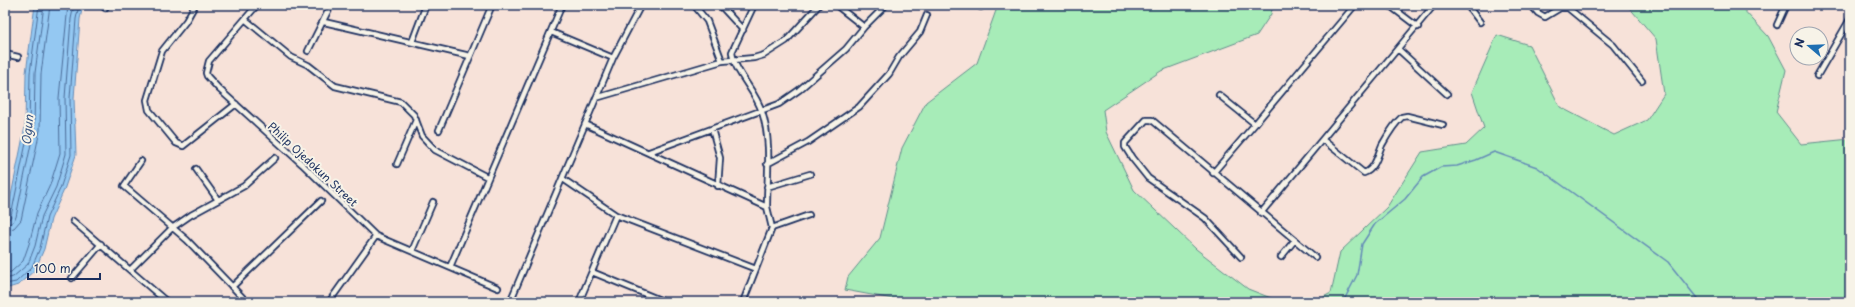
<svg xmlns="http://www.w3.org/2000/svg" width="1855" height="307" viewBox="0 0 1855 307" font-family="'Playpen Sans',sans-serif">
<rect width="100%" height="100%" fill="#f7e2d9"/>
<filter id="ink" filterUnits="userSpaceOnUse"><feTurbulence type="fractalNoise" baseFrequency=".025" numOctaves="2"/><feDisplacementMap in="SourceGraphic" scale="8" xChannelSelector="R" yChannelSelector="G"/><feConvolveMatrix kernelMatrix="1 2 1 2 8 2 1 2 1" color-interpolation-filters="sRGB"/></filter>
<g filter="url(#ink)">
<path fill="#a7ecb8" stroke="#618e8b" d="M998,5H1273L1271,14L1257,35L1161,71L1103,110L1106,132L1134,190L1196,249L1248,289L1281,302H909L845,290L848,277L880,238L902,148L926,102L977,63Z
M1627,5H1739L1768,36L1786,70L1776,112L1801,144L1850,139V302H1314L1331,293L1340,252L1387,207L1422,152L1466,145L1484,128L1472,92L1497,35L1529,45L1560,107L1614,135L1647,120L1664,94L1656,39Z"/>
<path fill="#94c8f2" stroke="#648bb7" d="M35,5H83L80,19L74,98L76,155L64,190L51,219L44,249L35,270L18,285L5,289V225L25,127L26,73Z"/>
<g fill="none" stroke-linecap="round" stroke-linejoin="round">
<path stroke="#4b6c99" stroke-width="1" d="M5,219H9L11,216L29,128L30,73L39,5
M5,224L12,223L16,217L34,129L35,73L44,5
M5,230L14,228L21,220L40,130L41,74L50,5
M5,273L11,272L23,261L29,244L37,213L50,185L60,153L59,98L68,5
M5,279L13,277L28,264L35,246L42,216L56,187L66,154L65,98L71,19L74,5
M5,284L16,282L32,267L40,248L47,217L60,189L71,155L70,98L76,19L79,5"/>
<path stroke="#648bb7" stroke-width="1.5" d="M1343,302L1357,275L1362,244L1375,224L1405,199L1423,177L1441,167L1457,166L1476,160L1494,152L1537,167L1668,262L1700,302"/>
<defs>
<path id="street" d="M195,5L186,21L162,51L147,100L149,110L176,143L183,146L236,104
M257,5L209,61L206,73L207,76L219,89L302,164L376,236L498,288
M694,5L707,21L722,61
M720,5L743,30
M754,5L732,52C734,72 756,91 762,112C772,142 767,176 767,207
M836,5L864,27
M975,5L981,7
M1389,5L1418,27
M1467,5L1480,22
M1531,5L1538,13L1545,17L1560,8H1568L1613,45L1642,81
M105,8L107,5
M246,20L291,57L308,65L335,86L401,102L414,115L422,136L435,150L487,177
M324,22L470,56
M1777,25L1786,5
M551,32L613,58
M412,42L426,5
M1398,49L1447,94
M308,51L331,5
M5,54L18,57
M1817,76L1850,19
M1219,95L1255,124
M596,98L722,61L754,58L764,55L786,41L819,5
M585,124L767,207L772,228L743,302
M712,129L720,158L718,186
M439,130L492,5
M1323,140L1364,173C1375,170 1378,154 1382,145C1387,136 1394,124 1402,117L1407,116L1443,125
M649,152L779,104L799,90L846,49L864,27L886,5
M141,161L124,186L187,240L247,302
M397,164L416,120
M767,164L808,142L859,107L889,74L899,57L920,32L927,15
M196,169L218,200
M1213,173L1255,124L1355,5
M563,179L616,215L756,269
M767,187L810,174
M1261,213L1434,5
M73,221L167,302
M772,228L809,215
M412,251L433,202
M1241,257L1205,218L1148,178L1132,158L1125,147V143L1146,120H1152L1315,257
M1281,257L1294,241
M450,267L562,5
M131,269L172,228L191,215L244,186L275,158
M592,272L665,302
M72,278L101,244
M232,287L321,201
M329,302L376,236
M510,302L613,58L641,5
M579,302L616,215"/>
</defs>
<use href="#street" stroke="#1b2f5e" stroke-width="8"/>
<use href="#street" stroke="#f7f3e8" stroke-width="4.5"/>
</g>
</g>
<g text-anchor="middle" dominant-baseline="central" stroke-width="4" stroke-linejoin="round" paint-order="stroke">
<g font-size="11" fill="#1b2f5e" stroke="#f7f3e8">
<text transform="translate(313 164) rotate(43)">Philip Ojedokun Street</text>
</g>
<g font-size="12" font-style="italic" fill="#395583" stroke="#f7f3e8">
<text transform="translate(27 130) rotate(-85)">Ogun</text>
</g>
</g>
<rect width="1855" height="307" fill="none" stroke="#f7f3e8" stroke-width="20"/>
<rect x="10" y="10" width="1835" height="287" fill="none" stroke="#1b2f5e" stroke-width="1.5" filter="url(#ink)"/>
<g transform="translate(1809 46) rotate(289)"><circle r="19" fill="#f7f3e8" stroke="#9fa5b1"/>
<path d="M0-3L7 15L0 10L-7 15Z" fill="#1f6fb2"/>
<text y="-6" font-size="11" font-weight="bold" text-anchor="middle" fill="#1b2f5e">N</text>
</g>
<path d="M28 273v6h72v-6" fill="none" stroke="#1b2f5e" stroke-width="2"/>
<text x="34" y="273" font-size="12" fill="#1b2f5e" stroke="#f7f3e8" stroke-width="3" paint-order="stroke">100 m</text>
</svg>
